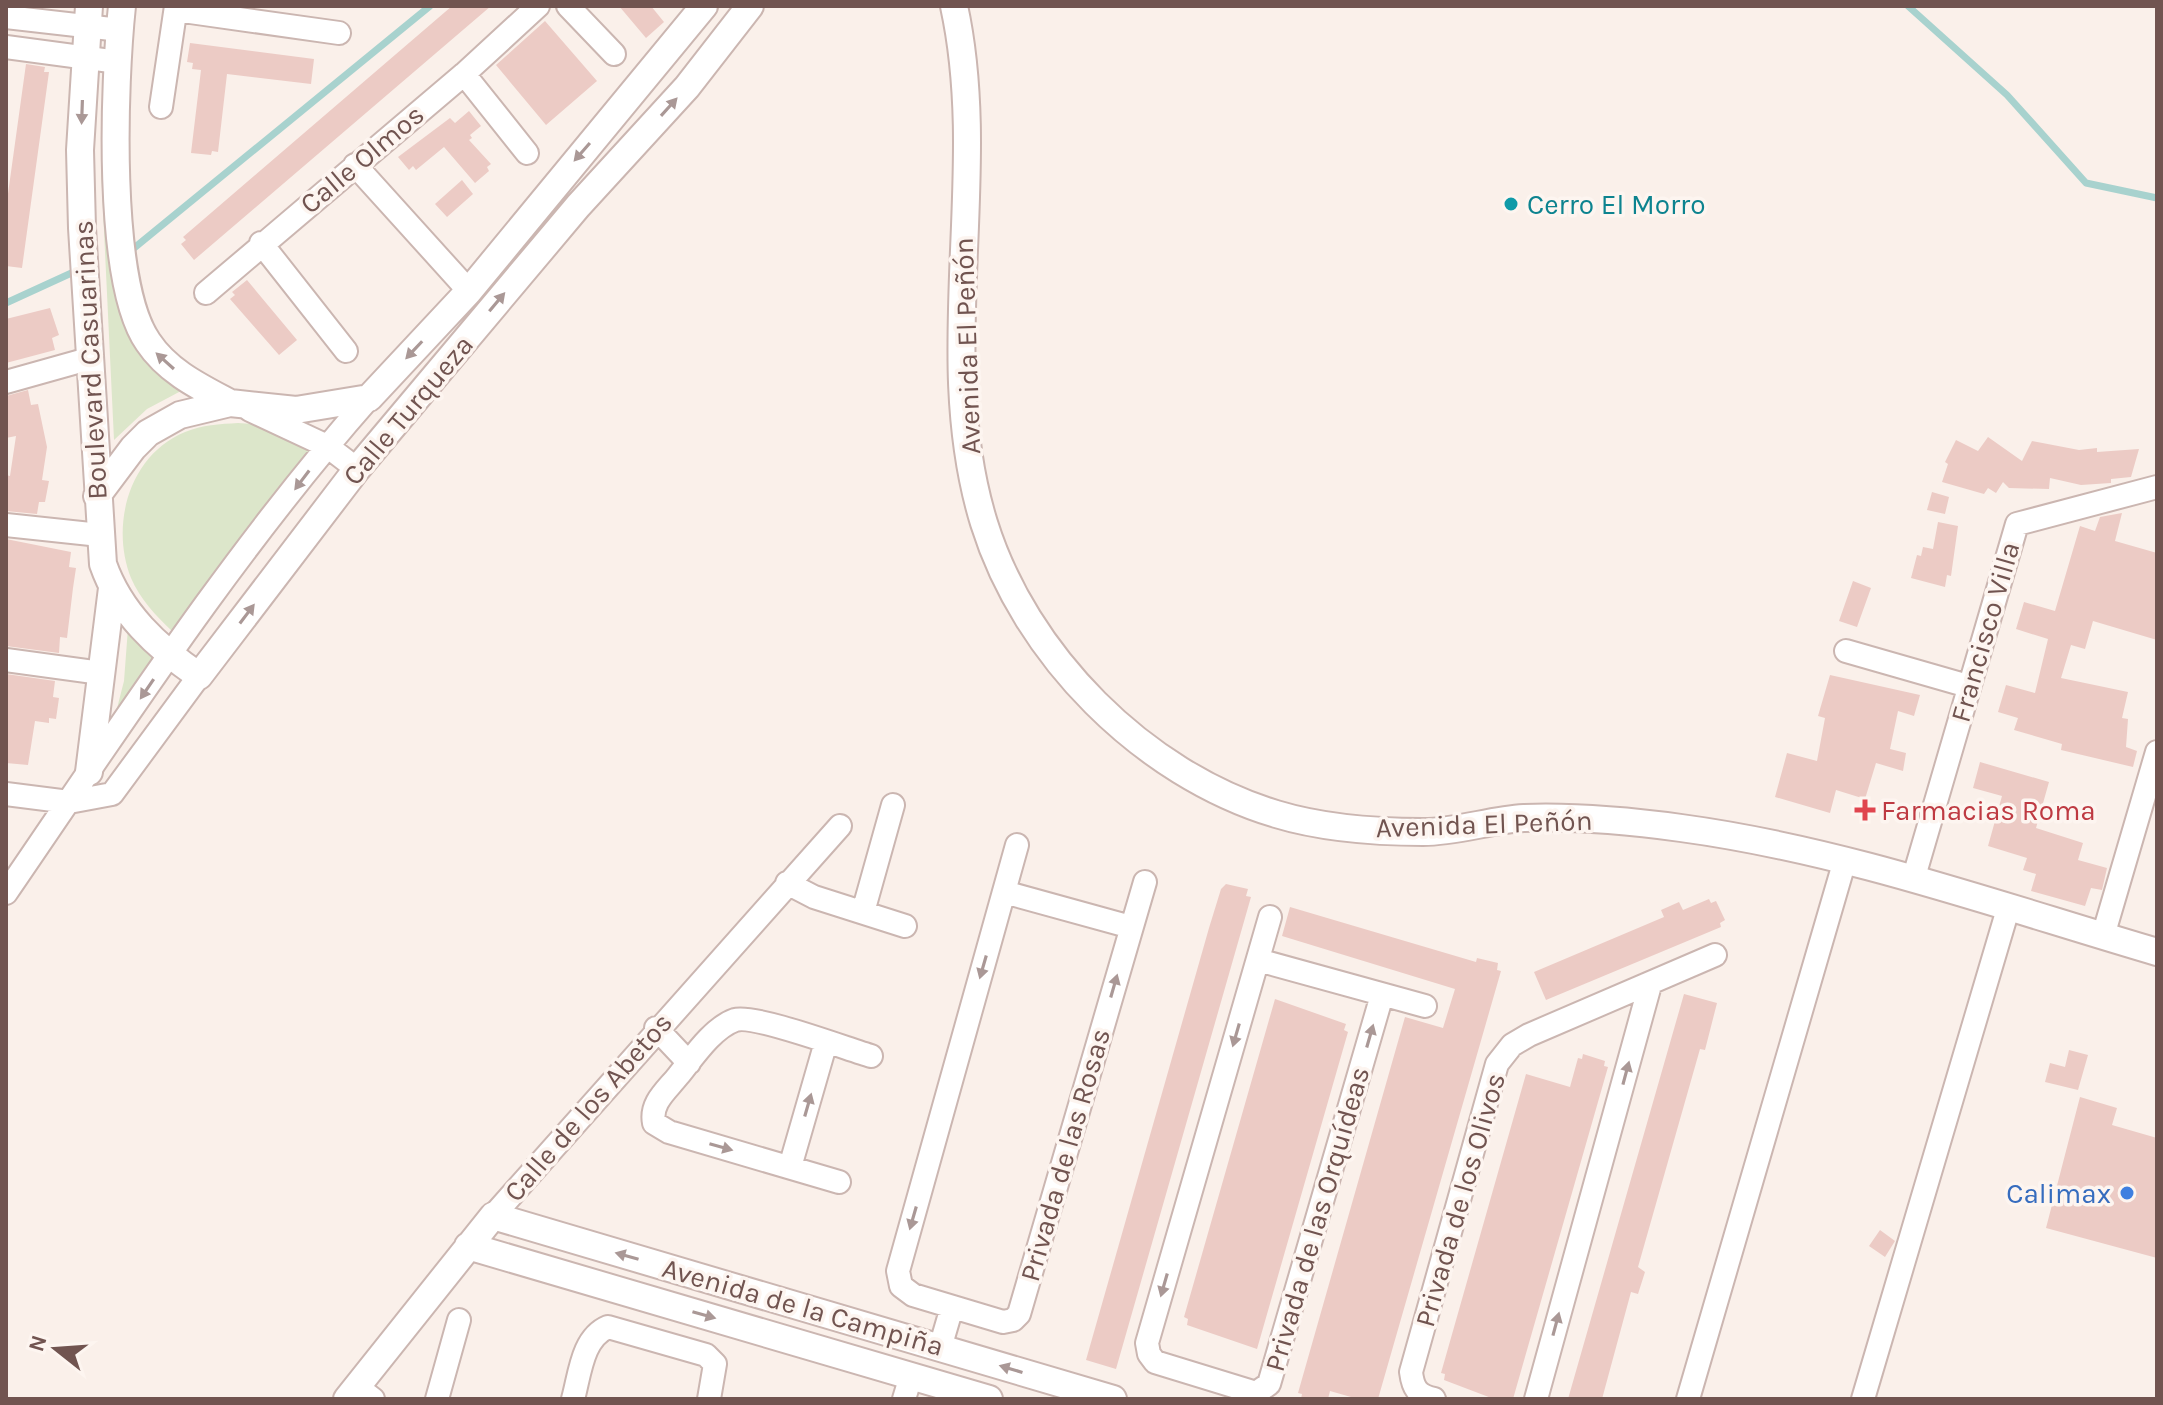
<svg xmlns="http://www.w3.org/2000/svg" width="2163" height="1405" viewBox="0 0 2163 1405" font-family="Karla,sans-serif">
<rect width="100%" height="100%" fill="#faf0ea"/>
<path fill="#dce6ca" d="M101,168L110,169L146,355L181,391L147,409L114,440Z
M238,423L266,425L310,452L172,631C156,616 140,599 131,578C110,525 129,455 185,432C202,425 220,424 238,423Z
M128,628L135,640L156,657L113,724L124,681Z"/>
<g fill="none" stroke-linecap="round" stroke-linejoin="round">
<path stroke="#a8d2ce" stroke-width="7" d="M1908,6L2007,95L2086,183L2157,198
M128,253L430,6
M6,303L78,270"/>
</g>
<path fill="#eccbc5" d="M452,6H491L194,260L181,244L186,240L183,237Z
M619,6H651L664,22L646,38Z
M545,21L597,81L546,125L496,65Z
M190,43L314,59L311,84L227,74L218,152L212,151L211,155L191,153L201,70L192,69L193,63L187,62Z
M26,64L45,67L44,72H49L22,268L6,266V208Z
M469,111L481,126L470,135L472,138L469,140L491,164L487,167L489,171L475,183L444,147L416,170L413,166L409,170L398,157L450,118L455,123Z
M462,180L473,194L447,217L435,204Z
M247,280L297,340L279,355L230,299L235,295L232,292Z
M50,308L59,335L52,338L55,350L6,363V319Z
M28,390L31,405L38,404L47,447L42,480L49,481L45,502H39L37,514L6,511V475L10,476L16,436L6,438V396Z
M1988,437L2022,461L2032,441L2079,450L2097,448V452L2139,449L2131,477L2111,479V483L2081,485L2050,478L2049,489L2009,488L2003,482L1996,493L1988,488L1984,494L1942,482L1948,464L1945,462L1956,440L1978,451Z
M1932,492L1949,497L1945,514L1927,510Z
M2122,513L2115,541L2157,553V640L2093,621L2085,649L2071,645L2061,678L2128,692L2122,718L2128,719L2126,747L2137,751L2133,767L2061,750L2062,744L2014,730L2018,718L1998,712L2006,685L2035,693L2048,639L2016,629L2024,602L2055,611L2080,526L2095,531L2100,517Z
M1938,522L1958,526L1951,576L1947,575L1945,587L1911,578L1917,555L1921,556L1923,547L1933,549Z
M6,539L71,552L69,567L76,568L73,588L67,638L60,637L59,653L6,646Z
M1853,581L1871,588L1857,627L1839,621Z
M6,674L55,681L53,697L59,698L56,719L49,718V723L35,721L28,765L6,763Z
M1830,675L1920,695L1914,716L1898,711L1890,749L1906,753L1903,771L1876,763L1865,799L1836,790L1830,813L1775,797L1787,753L1817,761L1825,718L1818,716Z
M1980,762L2049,782L2036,828L2083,843L2078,860L2107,868L2102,890L2091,888L2085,906L2031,891L2036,874L2023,870L2027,858L1988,846L2002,796L1973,788Z
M1226,884L1248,889L1246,896L1251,897L1116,1369L1086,1360L1209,928L1221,889Z
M1709,899L1711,903L1716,901L1725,920L1720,923L1721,927L1546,1000L1534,972L1664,917L1661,910L1679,902L1683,910Z
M1290,907L1476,962L1477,958L1498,963L1497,970L1501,971L1378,1399H1358L1330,1391L1328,1399H1301L1302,1394L1298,1393L1405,1017L1443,1028L1455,989L1282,936Z
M1684,994L1717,1003L1705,1050L1700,1049L1638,1267L1645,1272L1638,1294L1631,1292L1602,1399H1568Z
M1275,999L1346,1024L1344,1030L1348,1032L1257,1349L1187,1325L1188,1319L1184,1317Z
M2069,1050L2088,1055L2078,1090L2045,1082L2050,1063L2065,1067Z
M1583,1054L1605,1061L1604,1066L1608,1067L1513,1399H1494L1444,1380L1445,1374L1441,1373L1526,1074L1570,1087L1578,1058L1582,1059Z
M2080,1097L2117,1108L2112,1125L2157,1138V1258L2046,1228Z
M1880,1230L1895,1241L1885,1257L1869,1246Z"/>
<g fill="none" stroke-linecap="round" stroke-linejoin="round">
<defs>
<path id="minor" d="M568,6L614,54
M176,10L339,33
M6,17L120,30
M6,47L118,62
M464,74L527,153
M161,107L176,6
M355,165L469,291
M261,243L346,351
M206,293L464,74L538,6
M6,382L88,359
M250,410L327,446L357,469
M6,525L100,535
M1846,651L1968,686
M6,660L101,673
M6,794L69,802L112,794L199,676
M1017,845L898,1271L901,1286L913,1295L1003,1322L1013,1320L1019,1314L1145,882
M1913,880L2017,524L2157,487
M787,883L814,897L905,926
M1004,892L1131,927
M6,893C121,725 234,551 369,398
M863,912L893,805
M1270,917L1147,1343L1149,1354L1155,1362L1256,1393L1269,1384L1382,995
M2103,936L2157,752
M1258,960L1425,1006
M656,1028L689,1063
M790,1167L826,1042
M839,1182L669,1132L654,1123C650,1103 666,1091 678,1076C692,1059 712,1028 735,1020C754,1014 847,1049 871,1056
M493,1216L840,826
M940,1348L952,1307
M356,1386L373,1399
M437,1399L459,1320
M573,1399C580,1374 582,1338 608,1327L706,1355L715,1364L709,1399
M904,1399L911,1376
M1434,1399C1417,1395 1413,1388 1411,1372L1497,1064L1512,1045L1529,1035L1715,955
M1536,1399L1650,985
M1688,1399L1845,860
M1863,1399L2008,909"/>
<path id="tertiary" d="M89,6L80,150L82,228L103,564C120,613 157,647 199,676L357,469L578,206L687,87L750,6
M122,6C114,81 106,282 148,342C168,372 200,387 230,403
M954,6C991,175 932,355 984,523C1025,655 1143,774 1276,814C1322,828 1375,832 1423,832C1457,832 1490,820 1524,818C1577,816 1629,821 1681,828C1844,850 2000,906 2157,952
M97,496L133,448L148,433L180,415L230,403L296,410L369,398L469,291L704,6
M89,772L112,588
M468,1246L989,1399
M347,1399L493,1216L1113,1399"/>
</defs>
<use href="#minor" stroke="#cbb6b1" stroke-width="26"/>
<use href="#tertiary" stroke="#cbb6b1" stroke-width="30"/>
<use href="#minor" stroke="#fff" stroke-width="22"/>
<use href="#tertiary" stroke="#fff" stroke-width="26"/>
</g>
<defs><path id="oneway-solid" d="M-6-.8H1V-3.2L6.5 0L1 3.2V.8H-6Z" transform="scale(2)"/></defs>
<g fill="#aa9896">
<use href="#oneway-solid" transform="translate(669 107) rotate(-48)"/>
<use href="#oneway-solid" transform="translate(82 112) rotate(92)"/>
<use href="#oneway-solid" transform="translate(582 152) rotate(131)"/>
<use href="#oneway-solid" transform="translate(497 302) rotate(-50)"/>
<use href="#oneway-solid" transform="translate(414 350) rotate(133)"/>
<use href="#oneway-solid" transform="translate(165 361) rotate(-138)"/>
<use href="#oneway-solid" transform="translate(302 480) rotate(127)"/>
<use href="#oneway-solid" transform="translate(247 614) rotate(-53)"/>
<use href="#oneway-solid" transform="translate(147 689) rotate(124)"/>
<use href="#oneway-solid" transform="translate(983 967) rotate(106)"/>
<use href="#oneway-solid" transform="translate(1114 986) rotate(-74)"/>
<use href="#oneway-solid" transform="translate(1236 1035) rotate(106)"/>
<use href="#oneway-solid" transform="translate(1370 1036) rotate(-74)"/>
<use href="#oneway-solid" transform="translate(1626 1073) rotate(-75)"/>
<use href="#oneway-solid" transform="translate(808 1105) rotate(-74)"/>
<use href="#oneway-solid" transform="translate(721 1147) rotate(16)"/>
<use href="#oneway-solid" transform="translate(913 1218) rotate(106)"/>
<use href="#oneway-solid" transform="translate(627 1256) rotate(-164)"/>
<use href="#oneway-solid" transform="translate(1164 1285) rotate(106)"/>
<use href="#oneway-solid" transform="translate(704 1315) rotate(16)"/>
<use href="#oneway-solid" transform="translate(1556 1324) rotate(-75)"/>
<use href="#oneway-solid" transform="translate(1011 1369) rotate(-163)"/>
</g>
<circle fill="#0f9aa8" stroke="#fdf5f0" stroke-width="3" cx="1511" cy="204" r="8"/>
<path fill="#e0444e" stroke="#fdf5f0" stroke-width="3" d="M1861 798h8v8h8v8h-8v8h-8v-8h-8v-8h8z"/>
<circle fill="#3f7fe0" stroke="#fdf5f0" stroke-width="3" cx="2127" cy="1193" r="8"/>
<g text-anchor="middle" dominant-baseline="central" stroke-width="7" stroke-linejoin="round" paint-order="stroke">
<g font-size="28" fill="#715450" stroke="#fdf5f0">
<text transform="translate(362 159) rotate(-40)">Calle Olmos</text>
<text transform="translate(967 346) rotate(-92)">Avenida El Peñón</text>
<text transform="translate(90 360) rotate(-93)">Boulevard Casuarinas</text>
<text transform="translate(408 410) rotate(-50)">Calle Turqueza</text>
<text transform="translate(1985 632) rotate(-74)">Francisco Villa</text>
<text transform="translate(1484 824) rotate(-2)">Avenida El Peñón</text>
<text transform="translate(588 1107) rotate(-49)">Calle de los Abetos</text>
<text transform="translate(1065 1155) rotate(-74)">Privada de las Rosas</text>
<text transform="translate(1460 1200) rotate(-74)">Privada de los Olivos</text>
<text transform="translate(1317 1219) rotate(-74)">Privada de las Orquídeas</text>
<text transform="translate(803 1307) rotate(16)">Avenida de la Campiña</text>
</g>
<g font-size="28" fill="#0d838f" stroke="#fdf5f0" text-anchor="start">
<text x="1527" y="204">Cerro El Morro</text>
</g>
<g font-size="28" fill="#be3a42" stroke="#fdf5f0" text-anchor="start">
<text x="1881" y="810">Farmacias Roma</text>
</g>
<g font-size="28" fill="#366cbe" stroke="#fdf5f0" text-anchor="end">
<text x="2111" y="1193">Calimax</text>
</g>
</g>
<rect width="2163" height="1405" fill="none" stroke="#715450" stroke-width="16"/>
<g transform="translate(56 1349) rotate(287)" stroke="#fdf5f0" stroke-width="6" paint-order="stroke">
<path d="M0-6L14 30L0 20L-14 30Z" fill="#715450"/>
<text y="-12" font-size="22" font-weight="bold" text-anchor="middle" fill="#715450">N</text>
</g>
</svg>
